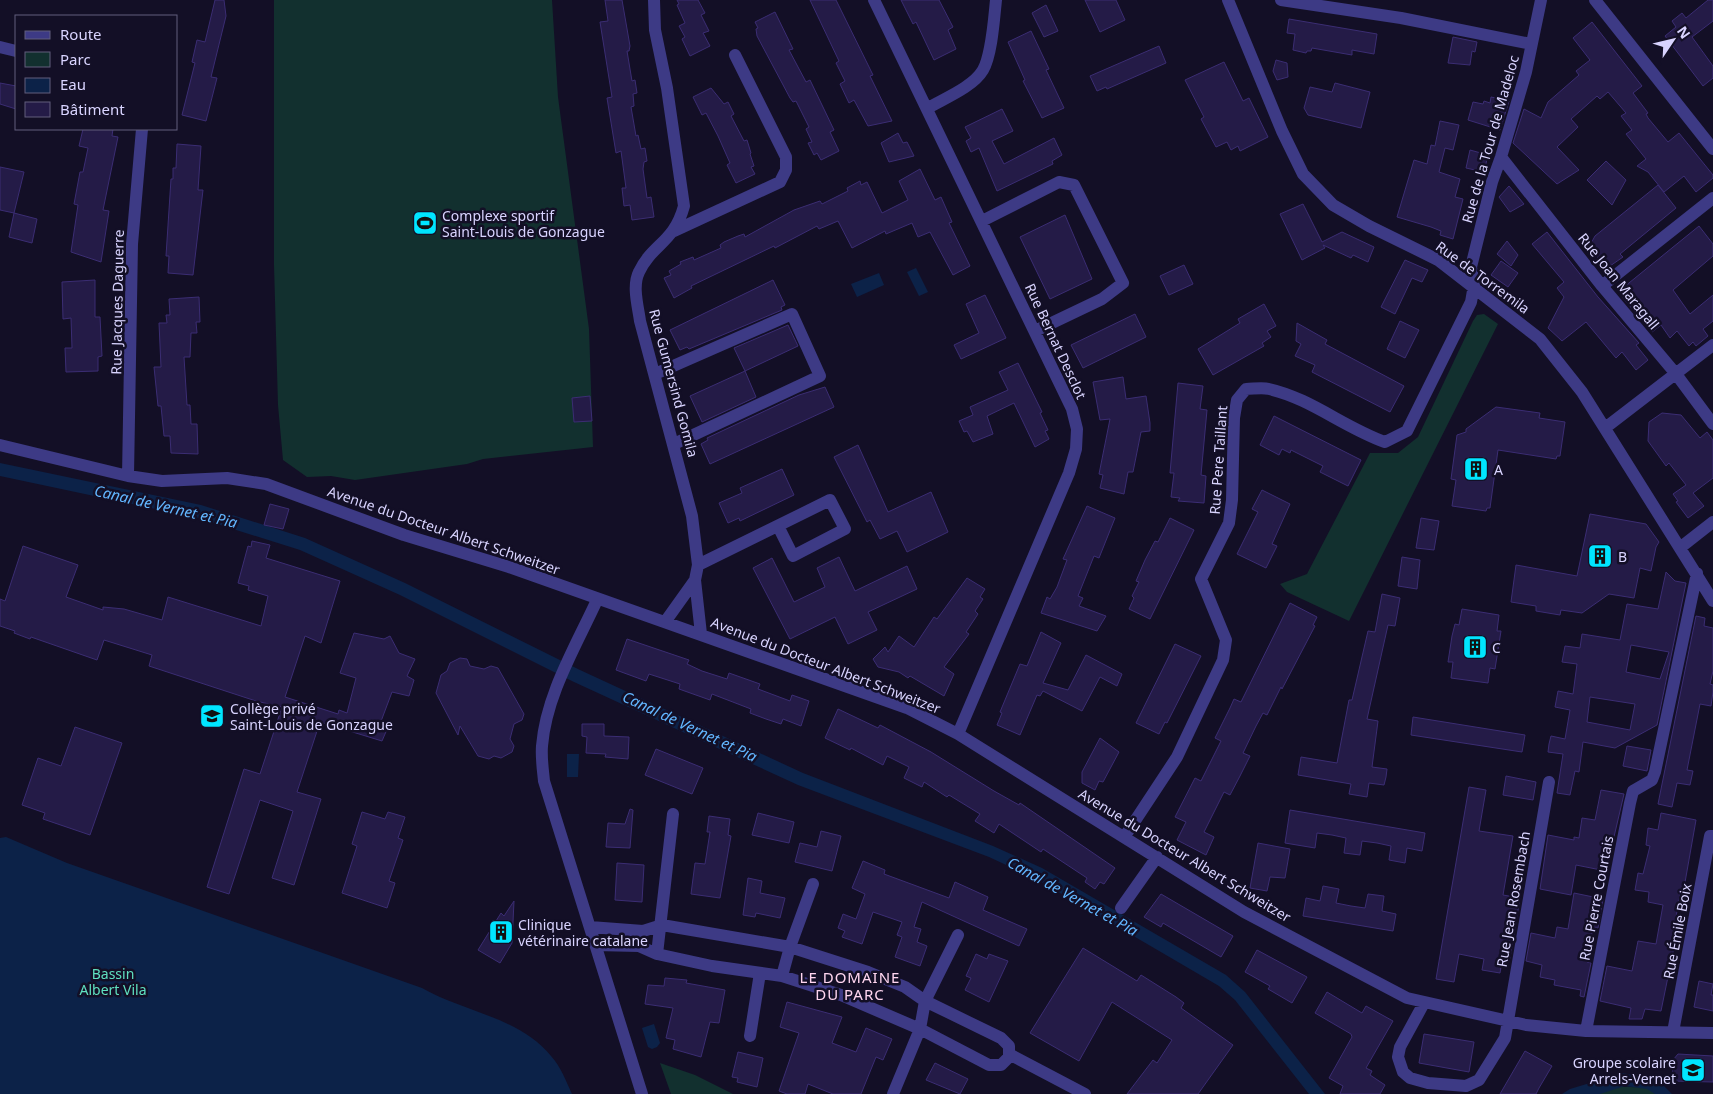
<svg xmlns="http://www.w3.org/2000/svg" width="1713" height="1094" viewBox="0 0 1713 1094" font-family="'Noto Sans',sans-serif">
<rect width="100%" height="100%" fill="#130f26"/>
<path fill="#12302f" d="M274,0H552L558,97L589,329L593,447L483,459L467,464L355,480L331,476L307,477L283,460L278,405L274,265Z
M1484,314L1498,324L1349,621L1287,592L1280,584L1307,574L1370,453H1398L1418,437L1473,321L1477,315Z
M660,1063L695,1075L733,1094H671Z
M1601,1086L1659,1088L1664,1094H1585Z"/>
<path fill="#0c2248" d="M916,268L928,292L919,296L907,272Z
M879,273L884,285L857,297L851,284Z
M0,463L201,505L305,538L405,583L580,670L803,773L993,846L1042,868L1226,975L1245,992L1325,1094H1309L1235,1000L1219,986L1036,879L989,857L798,785L574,682L400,595L300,550L198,518L0,476Z
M567,754H579L578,777H567Z
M6,837L67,863L422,988C464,1012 519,1017 551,1056C561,1067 566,1081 572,1094H0V838Z
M654,1024L660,1043L657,1047L652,1049L648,1047L642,1028Z
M1623,1073L1658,1080L1672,1094H1655L1647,1089L1625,1086L1600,1094H1562L1570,1089Z"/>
<path fill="#241b47" stroke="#3b2d73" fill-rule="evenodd" d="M215,0H224L226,16L211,77L217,78L206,121L182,115L195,63L192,62L197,40L205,42Z
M605,0H622L630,46L629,51H627L632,81L635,80L637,93L633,94L634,106L631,107L636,136L638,135L641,149L645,148L647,161L644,162L643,169L647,198L651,197L654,217L632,220L630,205L624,206L622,188H626L621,151L616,153L607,98L612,97L600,22L608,21Z
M677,0H698L705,13L701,15L709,31L703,33L710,46L690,56L682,39L685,37L679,26L685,23L677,5L679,4Z
M810,0H836L873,75L870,76L892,121L868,126L854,100L849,103L840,84L845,81L836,63L839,61Z
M901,0H939L953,27L948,30L956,49L934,60L916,22L913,24Z
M1085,0H1116L1125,20L1100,32Z
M1708,0H1713V21L1692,37L1713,66V78L1703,86L1665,36L1676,27L1672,21L1682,13L1686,18Z
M1046,5L1058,31L1044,37L1032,13Z
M775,12L793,49L789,50L806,82L810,80L834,130L830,132L839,151L821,160L817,153L814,155L808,143L812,142L806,129L809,127L796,101L793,102L790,98L757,36L756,29L758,28L755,22Z
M1289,19L1377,34L1374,54L1352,50V55L1312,48L1311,51H1307L1306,53L1293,50L1295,34L1287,33Z
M1592,22L1642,86L1633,93L1648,113L1646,114L1648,118L1668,142L1679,133L1713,175V178L1696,192L1684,176L1664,192L1648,172L1637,166L1646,159L1626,134L1632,130L1621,116L1626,113L1608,92L1600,99L1597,96L1571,119L1578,127L1557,147L1579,170L1557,184L1513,143L1524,109L1541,118L1548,102L1579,75L1576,71L1590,60L1573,38Z
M1031,31L1049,69L1046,70L1064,108L1042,118L1023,81L1025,80L1008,42Z
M1453,37L1477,42L1475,52L1472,51L1470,65L1448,63Z
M1159,46L1166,63L1107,89L1106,87L1097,91L1090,76Z
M1276,60L1287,63L1288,77L1277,80L1273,71Z
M1224,62L1243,101L1249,98L1268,137L1240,151L1238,146L1231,150L1227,142L1216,147L1201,119L1204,117L1185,80Z
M0,83L16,86V109L0,104Z
M1335,83L1370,92L1361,128L1308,115L1304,108L1310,87L1332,92Z
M711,88L724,104L728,102L734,114L731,116L744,141L747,140L751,153L750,154L754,166L751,167L755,174L736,183L727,165L730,163L718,136L706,113L702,115L693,97Z
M1491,97L1509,101L1500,130L1468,120L1473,102L1483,104L1484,101L1490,103Z
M1002,109L1013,131L992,141L1004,164L1054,138L1062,155L1052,161L1053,164L997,191L979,148L971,152L966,141L971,138L965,127Z
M1440,121L1459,125L1453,150L1445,148L1439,172L1460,179L1455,197L1463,199L1453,239L1440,235L1441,231L1431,227L1397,217L1414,160L1427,164L1431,145L1435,146Z
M83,129H113L112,136L118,137L103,210L109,211L101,262L71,252L78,205L74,204L80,172H83L88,148L79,146Z
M898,133L903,143L907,142L914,156L889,162L881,143Z
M177,144L201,146L198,190H203L193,275L168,273L169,256H166L171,179H173V168H176Z
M1470,150L1488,155L1484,172L1466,168Z
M1606,161L1626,180L1612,205L1587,180Z
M0,167L24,172L14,213L37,219L32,243L9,237L14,213L0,210Z
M920,169L935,200L941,197L952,222L949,223L970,266L953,275L930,232L918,237L912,223L886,234L885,231L852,248L838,221L819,229L817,226L775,248L774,246L691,286L692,288L674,298L664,278L671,275L669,271L681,264L680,262L693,257L694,260L721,248L720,245L724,242L738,236L744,234L745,237L794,210L820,201L822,204L848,191L847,188L860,181L861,185L867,182L882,213L908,200L899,181Z
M1658,185L1676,208L1620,254L1623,257L1610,266H1605L1589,247L1595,236Z
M1509,186L1524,204L1510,212L1499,197Z
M1303,204L1322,242L1342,232L1374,247L1368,262L1353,255L1351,258L1323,245L1325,248L1302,260L1280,214Z
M1065,215L1092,279L1050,299L1020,237Z
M1699,226L1713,244V256L1673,290L1690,314L1713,295V321L1703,329L1708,336L1696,346L1693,342L1689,346L1677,331L1670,338L1661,325L1652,332L1623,298L1624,287Z
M1547,232L1598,297L1639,343L1636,345L1648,360L1636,370L1622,352L1616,358L1586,322L1562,341L1548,328L1564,297L1557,288L1564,282L1532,244Z
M1507,241L1518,255L1511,266L1497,254Z
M1405,260L1428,270L1422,282L1412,278L1395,314L1381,307Z
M1501,261L1518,273L1508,287L1491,275Z
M1184,265L1193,284L1169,295L1160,276Z
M95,280V317H100L102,356L98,357V371L66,372L65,348H72L71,318L63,319L62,282Z
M773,280L785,305L781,307L782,310L689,349L687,347L680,350L670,330Z
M985,295L1006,338L961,359L954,345L979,333L966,304Z
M199,297L200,322H196L197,333H191L190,357H184L187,405H190L191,424H197L198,454L171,453L170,436H164L161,406H158L154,367H161L159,323H167L166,315H170L169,299Z
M1264,304L1276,326L1267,331L1271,337L1262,343L1264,346L1213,375L1198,349L1240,323L1238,319Z
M1135,314L1146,337L1083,368L1071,345Z
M1400,321L1419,330L1405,358L1387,349Z
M1297,323L1327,340L1325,344L1404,386L1390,412L1312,372L1315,365L1295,356L1301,344L1296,341Z
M788,325L798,346L745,371L734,348Z
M1018,363L1042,412L1040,413L1048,430L1045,431L1049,439L1035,447L1014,403L987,416L993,434L973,442L967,431L964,432L959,421L973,415L970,407L1008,390L999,372Z
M745,371L756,397L702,422L690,396Z
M1123,377L1126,399L1146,396L1150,423V431L1141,432L1133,472H1128L1124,494L1100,488L1103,475L1099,474L1110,419L1100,420L1093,382Z
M1178,383L1203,386L1200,409L1207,410L1201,475L1206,476L1204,503L1178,501L1180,498L1171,497L1174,473H1170Z
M825,387L834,407L710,464L701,444L708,440L707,438L799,395Z
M590,396L592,421L574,422L572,398Z
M1496,407L1540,413L1539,418L1565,422L1560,456H1557L1556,459L1498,450L1490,508H1487L1486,511L1452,506L1456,480L1451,479L1457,435L1466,432V429Z
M1662,413L1681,415L1700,438L1707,432L1713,440V478L1693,493L1704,506L1688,518L1676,502L1678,501L1673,494L1686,485L1669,463L1666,466L1648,441L1649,422Z
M1274,416L1361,460L1348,486L1320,472L1323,466L1291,450L1290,453L1282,449L1279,455L1260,445Z
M858,445L888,512L931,492L948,532L907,552L897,531L880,539L870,520L867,522L834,457Z
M782,469L794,495L740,521L739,518L728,523L719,503L742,493L740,488Z
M1262,490L1290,504L1272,544L1277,546L1266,568L1237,554L1258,512L1252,509Z
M270,504L289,509L283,529L264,525Z
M1087,506L1115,518L1099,558L1094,556L1078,596L1083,598L1079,606L1106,616L1097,631L1041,613L1047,597L1050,599L1057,587L1067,560L1063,559Z
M1590,514L1646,524L1659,542L1656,547L1651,571L1640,568L1634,598L1609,594L1582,613L1561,610L1560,615L1536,611V606L1511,602L1516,565L1577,576Z
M1170,518L1194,530L1150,619L1129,609L1134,598L1132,596L1139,582L1136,581L1145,560L1155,541L1158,542Z
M1421,518L1439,521L1434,550L1416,548Z
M252,541L270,545L266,558L340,581L321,643L305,636L285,697L338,714L339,710L347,713L356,678L340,673L354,633L384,639L390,636L399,653L415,659L407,676L414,680L409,696L392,692L380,724L388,727L382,741L320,722L297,792L321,799L294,885L272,878L293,811L260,800L229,894L207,887L244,769L260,774L282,707L256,701L149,666L152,655L104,640L97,660L31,637L30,639L14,633L15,631L0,626V599L5,601L23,546L78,565L66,597L103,610V607L124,609L162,620L168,597L261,626L268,596L248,590L249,586L238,583L248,546L251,547Z
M839,557L855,591L907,566L917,589L868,612L877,630L848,644L835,617L790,639L753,568L772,558L794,602L825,587L817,568Z
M1402,557L1420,560L1417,589L1398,586Z
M1666,572L1675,581L1686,583L1657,725L1615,748L1583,742L1579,772L1575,771L1570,795L1557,793L1563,754L1548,752L1549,744L1551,736L1565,739L1570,710L1555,707L1558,691L1573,694L1577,664L1562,662L1565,646L1580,648L1582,634L1620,640L1627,604L1658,609ZM1631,645L1669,652L1660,679L1626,672ZM1590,697L1635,704L1630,730L1587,722Z
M967,578L985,589L980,597L983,599L975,611L978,614L966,632L969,634L944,667L954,674L944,696L910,676L908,678L899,672L878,667L873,659L885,647L888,652L899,636L914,647L934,617L937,619Z
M1382,594L1400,598L1395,626L1388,625L1367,719L1378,721L1372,767L1387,769L1386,777L1384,785L1369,783L1367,797L1349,794L1351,784L1298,775L1301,757L1337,763L1349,700H1352L1368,631L1375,632Z
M1290,603L1317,617L1313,625L1315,626L1282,689L1281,687L1267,715L1263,713L1256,726L1243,753L1250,756L1240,776L1230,795L1224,792L1204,832L1214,837L1206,855L1177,840L1186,822L1175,817L1195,778L1201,781L1221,741L1215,738L1230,708L1234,699L1241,702Z
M1462,609L1499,615L1497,631H1501L1495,669L1490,668L1488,683L1451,678L1453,662H1448L1452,636L1455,624L1459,625Z
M1696,616L1705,618L1704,626L1713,628V671L1710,684L1713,685V692L1711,706L1700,704L1687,770L1693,771L1690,785L1677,783L1672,807L1658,804Z
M1041,632L1061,643L1043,683L1068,690L1086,655L1122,674L1117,686L1100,677L1082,711L1043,691L1040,696L1037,695L1020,735L997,725L1002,713L1000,712L1020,664L1027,666Z
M627,639L689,660L687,664L702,671L727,679L729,673L760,684L758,689L790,701L792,695L809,701L801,726L783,719L781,724L766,719L750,713L751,709L712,694L710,700L679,689L680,684L649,674L646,681L616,670Z
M1175,644L1201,656L1167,723L1165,722L1159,734L1136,723Z
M460,658L467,659L470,666L484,669L491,666L498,668L524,714L522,720L514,724L510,739L514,746L512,752L501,758L494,756L489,759L478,756L460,726L458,735L436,693L441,675L447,671L450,663Z
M838,709L878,728L880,725L931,752L994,791L1019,805L1020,803L1115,868L1104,884L1100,882L1095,889L1085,882L1087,878L1043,849L1041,852L999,824L994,833L975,821L980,814L949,795L947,797L924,782L922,787L904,778L909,767L887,756L883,765L851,748L850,750L825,738Z
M1413,717L1525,735L1522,752L1411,735Z
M582,724H604V736L629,737L628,759L605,757L606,754L586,753L587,737L582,736Z
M75,727L122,743L90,835L43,819L45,813L22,805L38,758L61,766Z
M1100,738L1119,752L1103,782L1099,781L1095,790L1082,783V772Z
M1627,746L1651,750L1647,771L1623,766Z
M656,749L703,768L692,794L645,775Z
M1506,776L1536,782L1533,800L1503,795Z
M1469,787L1486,790L1479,831L1513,836L1503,895L1520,898L1510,958L1508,962L1502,961L1500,973L1482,970L1484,959L1459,954L1454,982L1436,979Z
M1601,790L1624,794L1606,871L1576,865L1571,895L1540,889L1548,835L1574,840V837L1579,838L1582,818L1595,820Z
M630,809L633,810L630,848L606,847L608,823L625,824Z
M1290,810L1425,833L1422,851L1407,848L1405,863L1389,860L1391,846L1377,843L1362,841L1360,855L1344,853L1346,838L1332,835L1317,833L1315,848L1285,843Z
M362,812L385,819L388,812L405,817L398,838L403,840L389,881L395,883L387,908L342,893L357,846L352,844Z
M758,813L794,822L789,843L752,835Z
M1661,813L1696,820L1684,888H1681L1676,917L1680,918L1661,1011L1645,1009L1642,1019H1629L1631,1008L1600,1001L1607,966L1632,971L1638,941L1656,944L1663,905L1648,902L1649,892L1635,890L1638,873L1643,874L1650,846L1646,845L1648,828L1658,830Z
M709,816L730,819L728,835L731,836L720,898L691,894L695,863L705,864L710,832H707Z
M821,831L841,836L832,871L795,862L800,843L817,847Z
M1258,843L1290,849L1285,878L1270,877L1267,891L1250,888Z
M863,861L885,870L884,874L949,898L955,882L988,897L983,910L1027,929L1019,946L922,902L914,927L921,929L917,942L927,946L920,966L895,957L902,937L897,935L902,922L873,912L862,944L842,937L845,931L838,928L843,914L856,919L865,894L852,888Z
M617,863L644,865L642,902L615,900Z
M748,878L762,881L760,893L785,898L780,918L756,913L755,917L743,915Z
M1323,886L1339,889L1336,903L1351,906L1365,908L1368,894L1384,896L1382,911L1396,914L1393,931L1303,916L1306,898L1320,901Z
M1574,893L1603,899L1598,928L1593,927L1587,962L1591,963L1584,997L1580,996L1581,990L1554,985L1555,980L1540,977L1542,965L1526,961L1531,933L1555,938L1557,927L1568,929Z
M1161,894L1233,936L1221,957L1163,923L1161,927L1144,917Z
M514,901L512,943L500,963L478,950L501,913L504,916Z
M1083,948L1137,981L1141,975L1176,997L1184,1003L1181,1008L1233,1045L1198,1094H1127L1153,1060L1157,1063L1172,1040L1112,1002L1079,1061L1030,1033Z
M1257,950L1307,977L1292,1003L1268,989L1270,986L1245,972Z
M976,954L987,959L989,954L1008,961L989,1002L965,990L971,978L966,976Z
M665,978L687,980L686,983L725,990L719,1023L710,1022L701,1057L673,1049L675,1040L666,1038L673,1008L645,1004L648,985L664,986Z
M1699,981L1713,984L1711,995H1713V1011L1694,1007Z
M1327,992L1362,1013L1366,1006L1393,1021L1366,1068L1372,1071L1370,1075L1385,1085L1380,1094H1340L1343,1086L1329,1078L1352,1037L1351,1034L1315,1013Z
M787,1002L842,1017L832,1043L856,1052L866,1028L892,1039L883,1060L876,1057L861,1094H833L808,1084L805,1094H787L779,1091L799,1033L780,1027Z
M1424,1034L1474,1042L1469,1072L1419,1063Z
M1525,1051L1552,1066L1539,1088L1536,1094H1500Z
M738,1052L763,1058L757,1087L737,1082L738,1078L732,1077Z
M1678,1054L1713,1056V1082L1672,1081L1673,1060Z
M935,1063L968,1079L960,1094L926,1080Z"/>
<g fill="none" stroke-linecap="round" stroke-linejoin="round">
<path stroke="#3d3a85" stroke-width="12" d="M654,0L655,30L667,88L684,206C674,243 652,244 639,272C632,286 638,306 640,321L692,516L698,565L695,580L701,634
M874,0L1072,409L1077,429L1076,449L1069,473L958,734
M1228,0L1282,131L1303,174L1333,205L1369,226L1438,260L1540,339L1582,392L1713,601
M1281,0L1401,18L1531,44
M1595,0L1713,149
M0,47L16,51
M928,108C945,98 973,87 983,70C992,54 994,18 996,0
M1501,157L1602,286L1676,374L1713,424
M982,221L1059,182L1074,185L1123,283L1102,299L1035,331
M674,231L780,182L786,170V157L735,55
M1602,286L1713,198
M655,374L792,314L820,376L674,444
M1605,428L1713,345
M0,445L128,476L162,481L227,478L266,484L404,535L509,567L907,708L958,734L1244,912L1407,998L1526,1025L1586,1031L1713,1033
M128,476L132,244L142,129
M1681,547L1713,522
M698,565L830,500L845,529L793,556L778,526
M597,600C576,646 546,695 542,746C541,758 543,770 544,781L642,1094
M665,622L695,580
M1125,836L1177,757L1223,660L1226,640L1201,579L1229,523L1232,500L1234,418L1237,400L1246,389C1253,389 1262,387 1269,389C1310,398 1345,428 1385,442L1407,431L1471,302L1474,285L1471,267L1492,182L1501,157L1526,72L1541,0
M1121,908L1157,857
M590,927L643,931L662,925L790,947L868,972L905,987L925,1001L1001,1038L1009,1046V1057L1001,1065H989L920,1029L841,995L782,976L712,966L657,954L639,946L595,945
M657,954L673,814
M782,976L790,947L813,884
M1424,1003L1400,1047L1398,1057L1403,1072L1410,1078L1428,1083L1466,1086L1479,1080L1505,1038L1549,782
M1586,1031L1630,803L1633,791L1652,780L1655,772L1697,573
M1673,1032L1710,836H1713
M750,1036L760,973
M1009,1054L1085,1094
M893,1094L920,1029L925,1001L958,935"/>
</g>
<defs>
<symbol id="stadium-square" viewBox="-11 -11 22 22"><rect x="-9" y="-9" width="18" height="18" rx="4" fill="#00e5ff" stroke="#130f26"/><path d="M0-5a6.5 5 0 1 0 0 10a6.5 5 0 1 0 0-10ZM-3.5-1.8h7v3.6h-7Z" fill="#111"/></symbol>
<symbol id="building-square" viewBox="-11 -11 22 22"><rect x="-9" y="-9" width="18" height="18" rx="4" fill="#00e5ff" stroke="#130f26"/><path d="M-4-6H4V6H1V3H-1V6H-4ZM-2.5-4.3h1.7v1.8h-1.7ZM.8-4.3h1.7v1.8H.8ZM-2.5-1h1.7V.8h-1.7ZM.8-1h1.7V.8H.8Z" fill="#111"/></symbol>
<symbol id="school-square" viewBox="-11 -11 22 22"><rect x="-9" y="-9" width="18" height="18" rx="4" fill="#00e5ff" stroke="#130f26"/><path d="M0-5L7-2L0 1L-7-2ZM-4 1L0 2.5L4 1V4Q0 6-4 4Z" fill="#111"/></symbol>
</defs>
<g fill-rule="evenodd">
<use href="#stadium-square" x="411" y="209" width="28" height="28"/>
<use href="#building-square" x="1462" y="455" width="28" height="28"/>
<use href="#building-square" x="1586" y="542" width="28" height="28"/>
<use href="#building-square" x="1461" y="633" width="28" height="28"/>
<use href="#school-square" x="198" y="702" width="28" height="28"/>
<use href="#building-square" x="487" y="918" width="28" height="28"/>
<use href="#school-square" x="1679" y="1056" width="28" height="28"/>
</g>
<g text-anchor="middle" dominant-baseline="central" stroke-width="5" stroke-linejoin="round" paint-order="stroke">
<g font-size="14" fill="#d9d4ff" stroke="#130f26">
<text transform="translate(1490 139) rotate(-74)">Rue de la Tour de Madeloc</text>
<text transform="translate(1483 277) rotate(36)">Rue de Torremila</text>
<text transform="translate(1619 281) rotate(51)">Rue Joan Maragall</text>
<text transform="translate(117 302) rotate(-89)">Rue Jacques Daguerre</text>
<text transform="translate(1056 341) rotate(65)">Rue Bernat Desclot</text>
<text transform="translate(674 383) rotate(75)">Rue Gumersind Gomila</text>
<text transform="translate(1218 460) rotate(-86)">Rue Pere Taillant</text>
<text transform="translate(444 530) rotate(19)">Avenue du Docteur Albert Schweitzer</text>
<text transform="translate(826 665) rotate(21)">Avenue du Docteur Albert Schweitzer</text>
<text transform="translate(1185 855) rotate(31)">Avenue du Docteur Albert Schweitzer</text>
<text transform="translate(1596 898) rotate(-79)">Rue Pierre Courtais</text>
<text transform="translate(1513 899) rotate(-80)">Rue Jean Rosembach</text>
<text transform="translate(1677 931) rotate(-79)">Rue Émile Boix</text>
</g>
<g font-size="14" fill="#d9d4ff" stroke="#130f26" text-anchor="start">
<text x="442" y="215">Complexe sportif<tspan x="442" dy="16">Saint-Louis de Gonzague</tspan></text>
<text x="1494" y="469">A</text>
<text x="1618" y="556">B</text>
<text x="1492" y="647">C</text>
<text x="230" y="708">Collège privé<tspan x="230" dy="16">Saint-Louis de Gonzague</tspan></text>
<text x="518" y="924">Clinique<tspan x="518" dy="16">vétérinaire catalane</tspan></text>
<text x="1676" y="1062" text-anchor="end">Groupe scolaire<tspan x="1676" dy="16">Arrels-Vernet</tspan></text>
</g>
<g font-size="14" fill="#5fe0c0" stroke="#130f26">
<text x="113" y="973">Bassin<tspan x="113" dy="16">Albert Vila</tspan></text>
</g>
<g font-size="15" font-style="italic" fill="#62b6ff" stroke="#130f26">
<text transform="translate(166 506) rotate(13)">Canal de Vernet et Pia</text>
<text transform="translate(690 726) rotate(25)">Canal de Vernet et Pia</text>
<text transform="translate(1073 896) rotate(29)">Canal de Vernet et Pia</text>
</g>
<g font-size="15" letter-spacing="1" fill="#ffd6f0" stroke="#130f26">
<text x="850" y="977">LE DOMAINE<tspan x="850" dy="17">DU PARC</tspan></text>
</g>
</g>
<rect x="15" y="15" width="162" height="115" fill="#130f26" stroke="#625e7d"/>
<rect x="25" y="31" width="25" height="8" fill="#3d3a85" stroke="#625e7d"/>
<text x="60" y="40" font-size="15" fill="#d9d4ff">Route</text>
<rect x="25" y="52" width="25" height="15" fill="#12302f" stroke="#625e7d"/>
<text x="60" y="65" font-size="15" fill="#d9d4ff">Parc</text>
<rect x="25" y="78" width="25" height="15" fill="#0c2248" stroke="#625e7d"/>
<text x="60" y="90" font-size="15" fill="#d9d4ff">Eau</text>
<rect x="25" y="102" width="25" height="15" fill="#241b47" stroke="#625e7d"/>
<text x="60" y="115" font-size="15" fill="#d9d4ff">Bâtiment</text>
<g transform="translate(1673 40) rotate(55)" stroke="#130f26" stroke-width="4" paint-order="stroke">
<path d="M0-4L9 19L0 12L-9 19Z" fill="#d9d4ff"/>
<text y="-8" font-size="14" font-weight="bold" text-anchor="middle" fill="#d9d4ff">N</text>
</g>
</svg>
